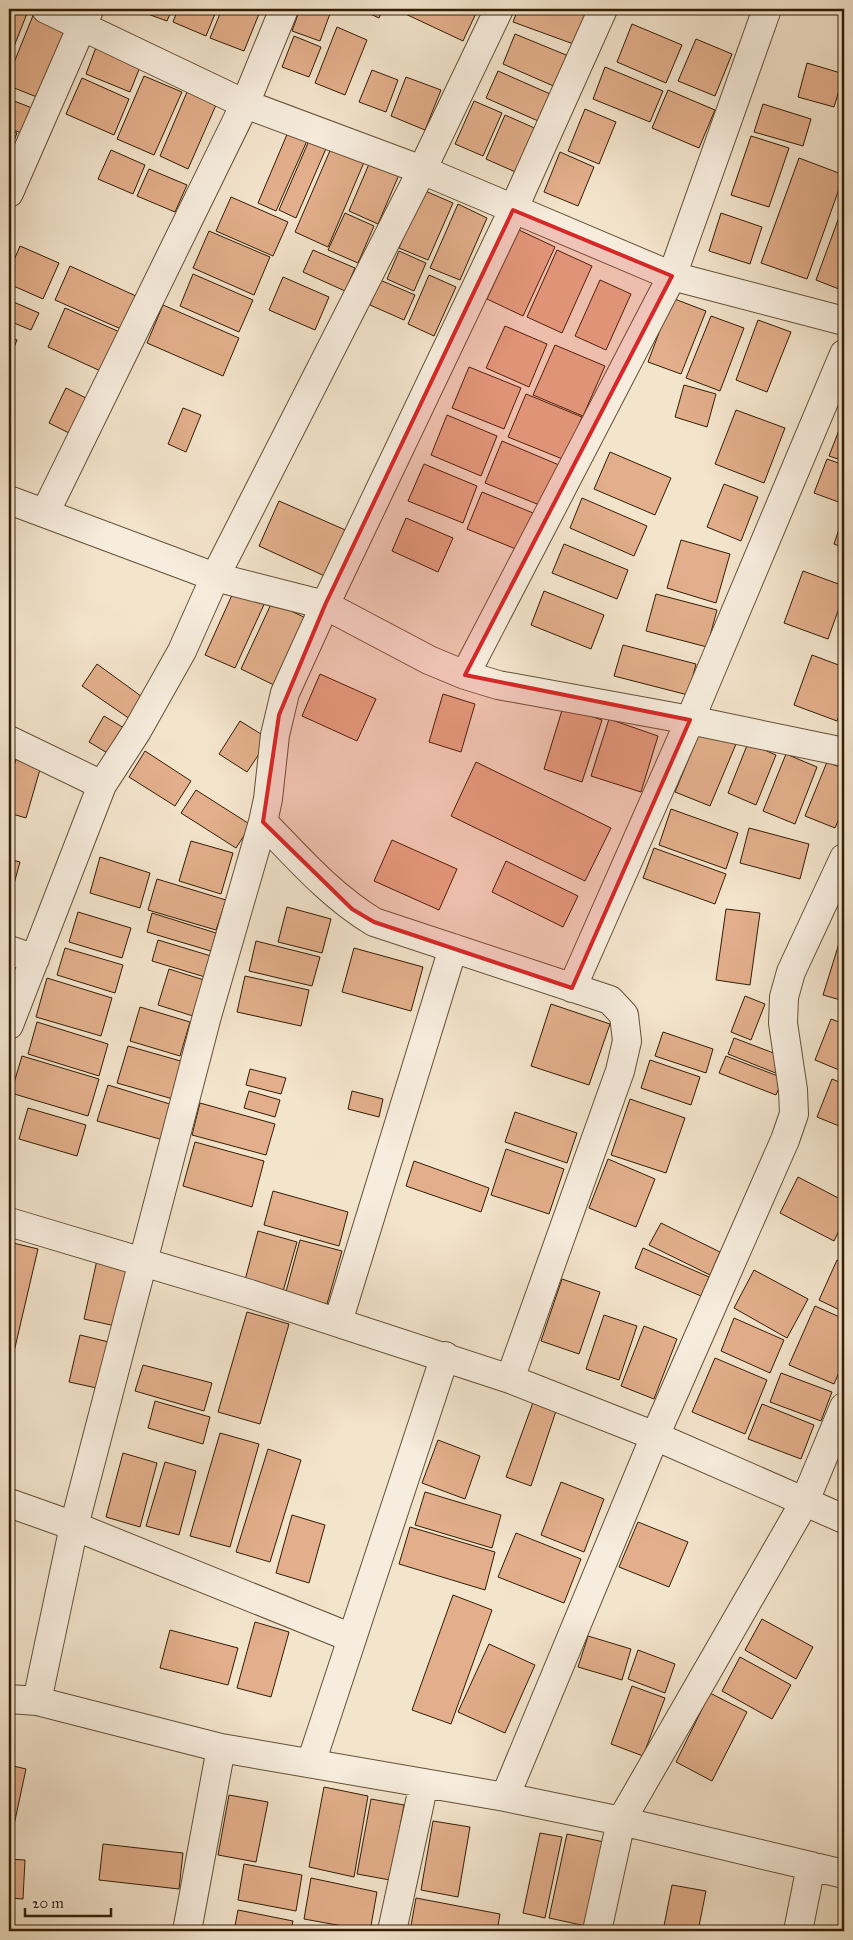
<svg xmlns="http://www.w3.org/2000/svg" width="853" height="1940" viewBox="0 0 853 1940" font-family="'IM FELL Great Primer',serif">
<rect width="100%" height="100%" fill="#f3e4cc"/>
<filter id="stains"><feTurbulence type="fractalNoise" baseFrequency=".004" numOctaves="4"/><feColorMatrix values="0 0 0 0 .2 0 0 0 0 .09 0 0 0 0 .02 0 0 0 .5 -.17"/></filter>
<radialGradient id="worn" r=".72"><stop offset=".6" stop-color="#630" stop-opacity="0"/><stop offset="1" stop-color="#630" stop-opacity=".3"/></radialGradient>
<path fill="#e2ae8b" stroke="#331d03" d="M9,9H23L28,11L9,59Z
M134,9H172L167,21Z
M178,9H217L206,36L173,22Z
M222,9H261L244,51L210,38Z
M300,9H326L331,11L320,41L292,31Z
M359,9H383L379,18Z
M397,9H478L463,41L397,10Z
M518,9H592L579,46L513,22Z
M738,9H753L751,14Z
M34,13L75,30L47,101L9,86V75Z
M632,24L682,45L666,83L617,62Z
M337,27L367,40L345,95L315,83Z
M515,34L571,57L558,88L503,64Z
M294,36L321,47L309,77L282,67Z
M99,39L144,57L130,92L86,74Z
M696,39L732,54L715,96L678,81Z
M807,63L844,74L834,107L798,97Z
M605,67L663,91L650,122L593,99Z
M372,70L398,80L386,112L359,102Z
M498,71L557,97L545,124L486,98Z
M144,76L182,92L154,155L117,139Z
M406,77L441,90L425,130L391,116Z
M82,78L129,99L114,135L66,114Z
M668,90L715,110L699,148L652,128Z
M187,92L216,105L188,169L160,156Z
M9,99L32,108L21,133L9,128Z
M474,101L502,113L483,156L455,144Z
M763,104L811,119L803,146L754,132Z
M585,109L616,122L599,164L568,151Z
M505,115L539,130L520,174L486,159Z
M291,125L310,134L276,211L258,203Z
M9,130L17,133L9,154Z
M311,136L328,144L296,218L279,210Z
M751,136L789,148L769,207L731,195Z
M332,146L365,160L328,247L295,232Z
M111,150L145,165L133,194L98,179Z
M560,152L594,167L578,206L544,192Z
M372,157L401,170L378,224L349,211Z
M799,158L844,175L807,279L761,263Z
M149,169L187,185L175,212L137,196Z
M423,190L453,203L428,260L399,248Z
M231,197L288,222L273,256L216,231Z
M458,204L487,218L460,280L430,268Z
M842,209L844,210V291L816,280Z
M345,213L374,226L358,263L328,250Z
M721,213L762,227L750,264L709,251Z
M519,230L555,247L523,316L487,299Z
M209,231L270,257L254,295L193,268Z
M20,246L59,263L43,299L9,284V272Z
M313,250L355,268L345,291L303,272Z
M557,250L592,266L562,333L527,317Z
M399,251L426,263L414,291L387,279Z
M70,266L136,296L121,329L55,300Z
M193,274L253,300L239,332L180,306Z
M429,275L456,287L434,336L408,324Z
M283,277L329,297L315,330L269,310Z
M380,280L415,295L404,320L370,305Z
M600,280L631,294L606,350L575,336Z
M672,298L706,311L681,374L648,362Z
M9,300L39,313L31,330L9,321Z
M163,305L239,338L223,376L147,343Z
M65,308L122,333L105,373L48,347Z
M711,316L744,328L720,391L686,378Z
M758,320L791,332L767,392L736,380Z
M505,326L547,344L529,387L486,368Z
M9,336L17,340L9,360Z
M555,345L605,366L583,416L533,395Z
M469,367L521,388L504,429L452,408Z
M684,385L716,394L707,427L675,417Z
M66,388L90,400L73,435L49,423Z
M526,394L582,417L565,460L508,437Z
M183,408L201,415L186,452L168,444Z
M736,410L785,428L764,483L715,464Z
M447,415L497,436L481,476L431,455Z
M841,425L844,426V461L829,456Z
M502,441L559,465L542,506L485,483Z
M610,452L671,478L655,515L594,489Z
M827,459L844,465V504L814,493Z
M424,464L477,486L463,523L408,501Z
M724,484L758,497L741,541L707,527Z
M482,492L538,515L523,552L467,529Z
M582,498L647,526L634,556L570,528Z
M279,501L350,532L329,578L259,546Z
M844,514V548L834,544Z
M406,518L453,538L438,572L392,551Z
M681,540L730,554L716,603L667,588Z
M564,544L628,570L617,599L552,573Z
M803,571L844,586V594L828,639L784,623Z
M237,584L267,598L235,668L205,655Z
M544,591L604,615L591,649L531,625Z
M656,594L717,610L707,647L646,631Z
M272,602L308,619L276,686L241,669Z
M623,645L696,664L688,695L614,676Z
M812,655L844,667V702L837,721L794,705Z
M97,664L145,699L130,719L82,686Z
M320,674L376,699L357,741L302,716Z
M443,694L475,704L461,752L429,742Z
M563,707L602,720L582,782L544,769Z
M104,716L124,728L109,754L89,742Z
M609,719L658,736L641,792L591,776Z
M240,721L269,739L247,772L219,754Z
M701,729L736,744L710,806L675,792Z
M748,743L776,755L756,805L728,793Z
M145,751L191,781L175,806L129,777Z
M18,752L43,759L26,818L9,813V785Z
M786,754L817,767L795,824L763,811Z
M476,762L611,828L585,881L451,816Z
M827,762L844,769V807L835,828L805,816Z
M196,790L251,825L236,848L181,813Z
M671,809L738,833L726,869L659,845Z
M749,828L809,844L800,879L740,863Z
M392,840L457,869L439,910L374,881Z
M191,841L233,853L221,894L179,881Z
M654,848L726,874L715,904L643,878Z
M100,857L150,873L140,908L90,893Z
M9,859L20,862L9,902Z
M506,861L578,896L563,927L492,892Z
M157,879L226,900L216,930L148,910Z
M287,907L331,919L322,953L278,942Z
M726,909L760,913L750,985L716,980Z
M78,912L131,928L122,958L69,942Z
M152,913L216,933L211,951L147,932Z
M841,937L844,938V1001L823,995Z
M158,940L211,956L205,977L152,961Z
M256,941L320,957L312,986L249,971Z
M65,948L123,965L115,993L57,975Z
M354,948L423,967L411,1011L342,992Z
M169,969L204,980L193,1016L158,1005Z
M245,976L309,990L301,1026L237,1012Z
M47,978L112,998L101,1036L36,1017Z
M745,996L765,1004L751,1040L731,1032Z
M551,1004L610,1024L589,1085L531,1066Z
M140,1007L190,1022L180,1056L130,1041Z
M831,1019L844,1024V1072L815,1060Z
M37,1022L108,1044L99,1076L28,1054Z
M663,1032L713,1049L706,1073L655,1056Z
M734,1038L784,1057L778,1074L728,1054Z
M128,1046L184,1062L173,1099L117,1083Z
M22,1056L99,1079L88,1116L11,1093Z
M726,1056L783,1078L776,1095L719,1073Z
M650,1060L700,1077L691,1105L641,1088Z
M250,1069L286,1078L281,1094L246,1085Z
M832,1079L844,1084V1128L817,1117Z
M108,1085L173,1105L163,1140L97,1121Z
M249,1091L280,1100L275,1117L244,1108Z
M352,1091L383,1099L379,1117L348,1109Z
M630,1099L685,1118L666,1173L611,1155Z
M200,1103L275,1124L266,1155L192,1135Z
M28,1108L86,1125L77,1156L19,1139Z
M515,1112L577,1133L567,1163L505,1142Z
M195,1142L264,1161L252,1207L183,1186Z
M506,1149L564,1169L549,1214L491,1195Z
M608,1159L655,1179L636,1227L589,1208Z
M414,1161L489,1188L481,1212L406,1186Z
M798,1177L844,1201V1220L834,1241L780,1213Z
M273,1191L348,1212L339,1246L264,1225Z
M661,1223L720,1252L710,1275L649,1245Z
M258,1231L297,1242L282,1295L244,1284Z
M300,1240L342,1251L325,1311L284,1299Z
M9,1242L38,1249L13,1356L9,1355Z
M643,1248L709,1277L701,1296L635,1268Z
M97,1260L133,1269L120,1327L84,1319Z
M837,1260L844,1264V1312L819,1300Z
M754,1270L808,1299L787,1338L734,1308Z
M562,1279L600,1292L579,1354L541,1341Z
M815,1306L844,1319V1361L834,1384L789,1365Z
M247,1312L289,1324L260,1424L218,1412Z
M604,1315L637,1326L619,1380L586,1369Z
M734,1318L784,1340L770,1373L721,1351Z
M644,1326L677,1339L654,1399L621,1386Z
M80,1335L117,1344L106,1390L69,1382Z
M715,1358L767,1380L745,1434L692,1412Z
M143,1365L212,1383L204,1411L135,1391Z
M781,1373L832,1392L821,1421L770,1402Z
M535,1397L558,1405L531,1486L506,1477Z
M155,1401L210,1417L203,1444L148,1428Z
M762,1404L814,1425L801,1459L748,1439Z
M220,1433L259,1444L230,1547L190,1536Z
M438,1440L480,1456L465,1499L422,1483Z
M268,1449L301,1460L270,1562L236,1552Z
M123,1453L157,1463L140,1527L106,1517Z
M165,1462L196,1471L179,1535L146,1526Z
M561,1482L604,1499L584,1552L541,1535Z
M425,1492L501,1515L492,1548L415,1525Z
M292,1515L325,1525L309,1583L276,1573Z
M638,1522L688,1542L669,1587L619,1567Z
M410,1527L495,1552L485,1590L399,1564Z
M516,1533L581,1559L564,1603L498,1577Z
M453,1595L492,1610L451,1724L412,1710Z
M762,1619L813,1647L796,1679L745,1650Z
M255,1622L289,1632L271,1697L237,1688Z
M170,1630L238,1648L228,1685L160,1668Z
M588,1636L631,1649L622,1680L578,1667Z
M489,1644L535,1665L505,1733L458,1712Z
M638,1650L675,1664L665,1693L628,1679Z
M740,1657L791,1685L772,1719L722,1691Z
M632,1686L665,1698L643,1756L611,1744Z
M710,1693L747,1712L712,1781L676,1762Z
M9,1765L26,1769L11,1839H9Z
M324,1787L368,1796L354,1877L309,1867Z
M229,1795L268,1802L256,1862L218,1855Z
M371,1799L404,1805L390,1880L357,1874Z
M433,1821L470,1827L458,1897L421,1890Z
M540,1833L562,1837L545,1918L523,1913Z
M567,1834L604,1842L586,1926L549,1918Z
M103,1844L183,1853L179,1889L99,1880Z
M9,1859L25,1860L23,1899L9,1898Z
M244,1864L302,1875L296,1911L238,1900Z
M311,1878L377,1892L370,1931L304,1919Z
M672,1885L706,1891L698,1931H663Z
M416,1898L500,1914L497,1931H410Z
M238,1910L293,1921L291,1931H234Z
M306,1927L328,1931H305Z"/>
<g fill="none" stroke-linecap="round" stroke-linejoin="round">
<defs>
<path id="minor" d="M46,9L245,104L422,170L672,276L844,321
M9,193L89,10
M9,500L215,577L325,605L429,660L465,675L498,685L690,720L844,752
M45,513L245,104L284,9
M465,675L672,276L767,9
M9,740L102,785
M263,822C298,858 331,896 374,922L610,1000L624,1015L627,1041L620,1071L510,1379
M9,950L35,959
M572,988L690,720L844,354
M9,1025L102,785L137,731L182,651L215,577L422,170L499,9
M9,1222L250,1294L510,1379L655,1436L844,1519
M338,1322L453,948
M9,1503L74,1526L352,1638
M9,1699L37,1701L221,1748L505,1797L621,1821L844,1874
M37,1701L74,1526L207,1016L263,822L268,799L275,735L285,693L325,605L513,210L603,9
M311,1763L445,1356
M505,1797L655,1436L785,1140L794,1114L793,1090L783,1023L784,997L791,972L844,858
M187,1931L221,1748
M392,1931L424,1783
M597,1931L621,1821L804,1503L844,1407
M798,1931L811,1866"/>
</defs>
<use href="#minor" stroke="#634f35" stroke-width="30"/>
<use href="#minor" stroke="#f7edde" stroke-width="28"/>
</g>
<path fill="#d62828" fill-opacity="0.2" stroke="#d62828" stroke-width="4" stroke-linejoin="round" d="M513,210L672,276L465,675L690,720L572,988L374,922L352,909L263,822L279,715L325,605Z"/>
<rect width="853" height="1940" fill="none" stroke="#f3e4cc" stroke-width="30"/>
<rect x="10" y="10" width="833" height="1920" fill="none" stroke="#331d03" stroke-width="2.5"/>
<rect x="15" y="15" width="823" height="1910" fill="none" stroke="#331d03"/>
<path d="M25 1908v8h86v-8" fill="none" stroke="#331d03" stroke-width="2.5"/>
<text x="32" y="1908" font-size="15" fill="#331d03" stroke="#f7edde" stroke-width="4" paint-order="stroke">20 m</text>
<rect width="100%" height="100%" filter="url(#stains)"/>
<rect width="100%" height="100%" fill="url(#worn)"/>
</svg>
